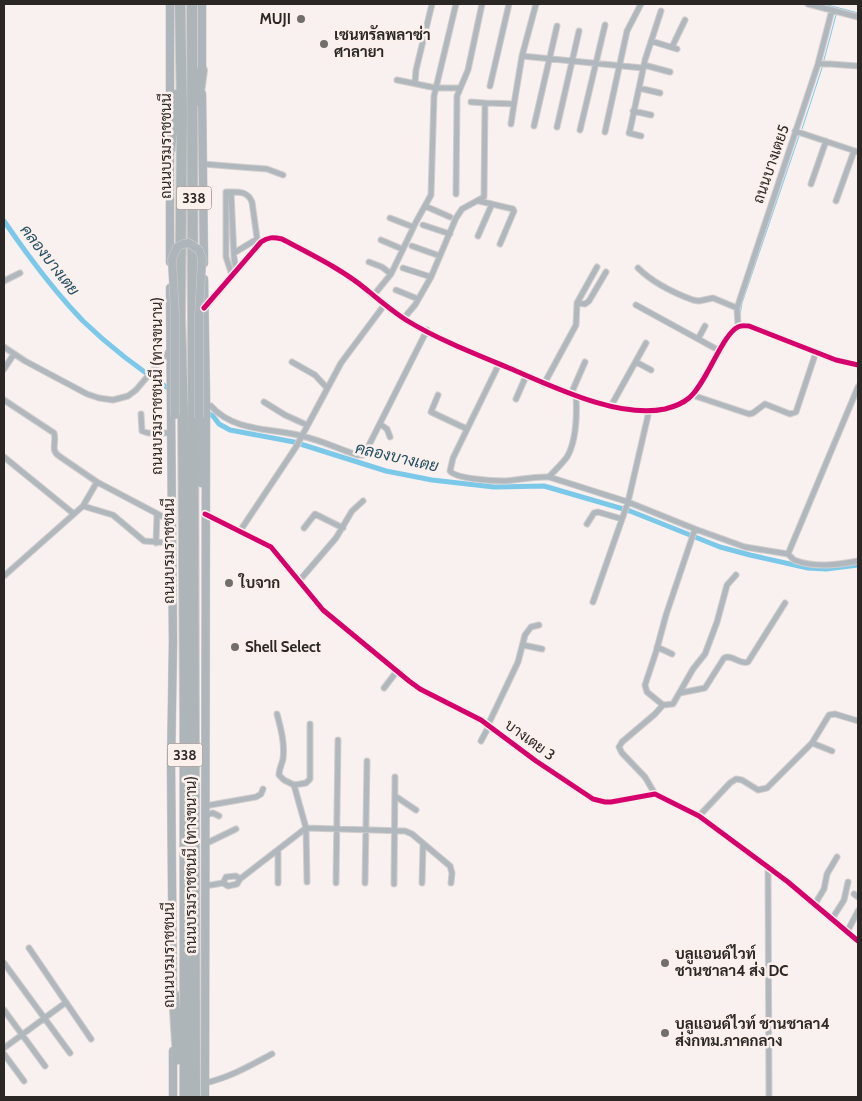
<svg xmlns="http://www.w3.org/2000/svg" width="862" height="1101" viewBox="0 0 862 1101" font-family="Cabin,Sarabun,sans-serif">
<rect width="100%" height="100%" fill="#f8f1f0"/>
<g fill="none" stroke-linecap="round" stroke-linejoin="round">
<path stroke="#7cc8e9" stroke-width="1" d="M824,4L858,13
M824,60L836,15
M802,129L822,68
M740,315L742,303L799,136"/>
<path stroke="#7cc8e9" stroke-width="5" d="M4,221C28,256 54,291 83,321C110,347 140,370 171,390
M206,412L213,416L219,424L230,430L294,442L386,471L432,480L494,487L544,486L630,511L720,547L750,555L808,568L826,569L858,565"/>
<defs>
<path id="street" d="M808,4L858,17
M651,41L677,49
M672,47L685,20
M522,56L643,68
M818,64H830L858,66
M644,65L670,72
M397,80L436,88H460
M415,83L416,70L432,4
M490,86L509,4
M639,88L660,93
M471,102L485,103
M633,111L651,115
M511,124L514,104
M534,126L557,26
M557,127L579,31
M580,130L605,25
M795,131L858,152
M605,132L627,31L641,4
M641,136L629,133L630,130L645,60L661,11
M203,164L267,169L283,175
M811,184L826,141
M231,192L234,257L236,270
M456,194L457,96L468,70L482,4
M479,201L513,209L514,211L500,244
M836,201L854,151
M425,206L450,217
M390,218L413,227
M423,225L450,234
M478,236L492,204
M381,240L402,249
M412,246L440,256
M234,253L257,239
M369,262L382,267L391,274
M403,268L431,277
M638,268C653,283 674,293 693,300L699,301L713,298L737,308
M232,275L226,257V192C237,192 247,190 252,202L258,245
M4,281L20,273
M396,290L418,299
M373,296L391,274L416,222L431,195L434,96L456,4
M577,303L585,304L589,301L606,272
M636,305L720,351
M205,308L261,242C268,237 273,237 282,239C310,254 342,269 367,290C379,300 392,311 406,320C437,339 475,354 509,368C552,386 618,419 665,409C673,407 682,404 689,398C705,386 723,333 738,327C741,325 745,326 749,326L836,360L858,365
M403,319L415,305L431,277L456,218L462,209L484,197L485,103L514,104L522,56L536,4
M738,326L737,308L818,64L832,10
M698,339L705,326
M4,347L25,361L87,394L99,398L113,400L128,396L136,390L170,350
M292,362L315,375L327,388
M636,362L651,370
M499,364L453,458L450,471C456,479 494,481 505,481C520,480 534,476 549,477L628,502L593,602
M4,369L14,354
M544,384L576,325L577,303L597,267
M571,394L585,362
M438,395L431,412L467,429
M692,395L749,414L753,413L765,404L790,414L796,412L816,352
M516,399L526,376
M4,400L54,433C57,442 50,450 59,456L97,482L171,521
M264,402L285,415L307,425
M211,406C234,432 271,428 302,436C320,440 339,449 357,455H364L427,330
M611,406L646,343
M649,411L628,502L695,529L666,615L656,652L645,685L647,692L663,705L655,714L622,742L619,747L622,753L645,777L655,794
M141,414L142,431L148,433H171
M380,424L387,429L390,437
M4,457L74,514
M549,477C555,470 562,464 567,457C577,440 577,414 576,395
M83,506L97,482
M205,514L271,547L323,610L409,681L420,689L481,720L536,761L593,799L605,802H611L655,794L699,816L788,882L858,941
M587,524L594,513L598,512L622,519
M304,528L315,514L343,528
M695,529L745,547L788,554L858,387
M240,531L296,447L341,363L385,304
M156,543L157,514
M788,554L794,560C815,568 837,565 858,561
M4,576L83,506L113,515L144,541L172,543
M299,581L336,538L352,511L363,501
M523,645L542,649
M657,647L672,654
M384,688L397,671
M680,693L705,688L724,658C733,654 739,665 748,662L785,603
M663,705L673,704L693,669L705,654L717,622L727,585L736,575
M277,714C281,729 285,744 283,759C282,764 279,769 279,775L284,780L294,785
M488,725L518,662L525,635L531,627L539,625
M481,741L489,726
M812,743L832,751
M395,796L416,810
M205,806L256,797L261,794L263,789
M205,815L213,813L219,816
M699,816L730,783L736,779L742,780L758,790L767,788L812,743L829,715L835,714L858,721
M205,844L236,829
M768,867L769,1097
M307,882L306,828L294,785L306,783L310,779V724
M223,883L226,877L236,876L240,879
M278,883V850
M336,883L338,740
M365,883L367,761
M422,883L423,845
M394,884L395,777
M205,886L223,883L228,886L237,884L240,879L306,828L405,831L412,834L450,866L452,873L451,883
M854,894L858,897
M815,904L824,889L827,874L837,857
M832,919L844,900L848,882
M847,932L858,911
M29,948L91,1039
M4,963L70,1053
M4,1010L45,1066
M4,1048L65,1003
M4,1054L24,1081
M205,1083C229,1078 251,1065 272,1054"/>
<path id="secondary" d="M170,4V109
M202,4V75
M202,94L204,263
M170,146V262
M204,279L206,399L205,1097
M170,288L173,642L171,766L173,999
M199,418V468L201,483
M173,1097V1051"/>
<path id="highway" d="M180,4L182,113L180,316L183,413L185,714V1097
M192,4L195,1097
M198,101L202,70
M170,149L176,95
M174,995L178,1059"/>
</defs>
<use href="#street" stroke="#d2cdcc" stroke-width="7"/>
<use href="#secondary" stroke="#d2cdcc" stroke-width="9"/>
<use href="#highway" stroke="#d2cdcc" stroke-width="12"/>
<use href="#street" stroke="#b0b8bd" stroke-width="5"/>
<use href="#secondary" stroke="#aeb6bb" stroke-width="8"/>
<use href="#highway" stroke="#aeb5b9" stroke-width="10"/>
<defs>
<path id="secondary-bridge" d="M175,415V313L172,259L177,247L183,244L189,243L199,250L202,259L199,314V418"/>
</defs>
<use href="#secondary-bridge" stroke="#d2cdcc" stroke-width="9" stroke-linecap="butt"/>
<use href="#secondary-bridge" stroke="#aeb6bb" stroke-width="8"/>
<defs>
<path id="cycleway" d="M204,308L261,242C268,237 273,237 282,239C310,254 342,269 367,290C379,300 392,311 406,320C437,339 475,354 509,368C552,386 618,419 665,409C673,407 682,404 689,398C705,386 723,333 738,327C741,325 745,326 749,326L836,360L858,365
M205,514L271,547L323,610L409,681L420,689L481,720L536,761L593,799L605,802H611L655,794L699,816L788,882L858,941"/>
</defs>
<use href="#cycleway" stroke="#fbf0ec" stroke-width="8"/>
<use href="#cycleway" stroke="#d6006c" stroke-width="5"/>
</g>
<g fill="#726e6c" stroke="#fbf0ec" stroke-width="2">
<circle cx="301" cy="19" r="5"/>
<circle cx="324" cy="44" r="5"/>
<circle cx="229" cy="583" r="5"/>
<circle cx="235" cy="647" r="5"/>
<circle cx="665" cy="963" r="5"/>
<circle cx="665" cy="1033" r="5"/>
</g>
<g text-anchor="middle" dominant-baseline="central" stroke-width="5" stroke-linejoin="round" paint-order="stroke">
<g fill="#fbf0ec" stroke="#696361" stroke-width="1">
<rect x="176.5" y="186.5" width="35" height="23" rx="4"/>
<rect x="167.5" y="743.5" width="35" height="23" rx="4"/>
</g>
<g font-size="14" font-weight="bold" fill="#2a2725">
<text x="194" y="198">338</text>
<text x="185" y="755">338</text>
</g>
<g font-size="15" font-weight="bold" fill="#2a2725" stroke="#fbf0ec" text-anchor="start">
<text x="291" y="19" text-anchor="end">MUJI</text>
<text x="334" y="35">เซนทรัลพลาซ่า<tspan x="334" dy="17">ศาลายา</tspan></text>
<text x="239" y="583">ใบจาก</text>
<text x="245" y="647">Shell Select</text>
<text x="675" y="954">บลูแอนด์ไวท์<tspan x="675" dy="17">ชานชาลา4 ส่ง DC</tspan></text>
<text x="675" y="1024">บลูแอนด์ไวท์ ชานชาลา4<tspan x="675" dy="17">ส่งกทม.ภาคกลาง</tspan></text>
</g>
<g font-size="15" fill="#2a2725" stroke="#fbf0ec">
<text transform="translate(166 146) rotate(-90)">ถนนบรมราชชนนี</text>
<text transform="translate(771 164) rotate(-71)">ถนนบางเตย5</text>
<text transform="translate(157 386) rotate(-90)">ถนนบรมราชชนนี (ทางขนาน)</text>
<text transform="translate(169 551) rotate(-90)">ถนนบรมราชชนนี</text>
<text transform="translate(530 740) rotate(36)">บางเตย 3</text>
<text transform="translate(191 865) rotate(-90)">ถนนบรมราชชนนี (ทางขนาน)</text>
<text transform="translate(169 955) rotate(-90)">ถนนบรมราชชนนี</text>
</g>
<g font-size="16" font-style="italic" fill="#235065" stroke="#fbf0ec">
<text transform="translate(50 260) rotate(52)">คลองบางเตย</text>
<text transform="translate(397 457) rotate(13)">คลองบางเตย</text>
</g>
</g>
<rect width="862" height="1101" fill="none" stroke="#2a2725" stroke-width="10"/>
</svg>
